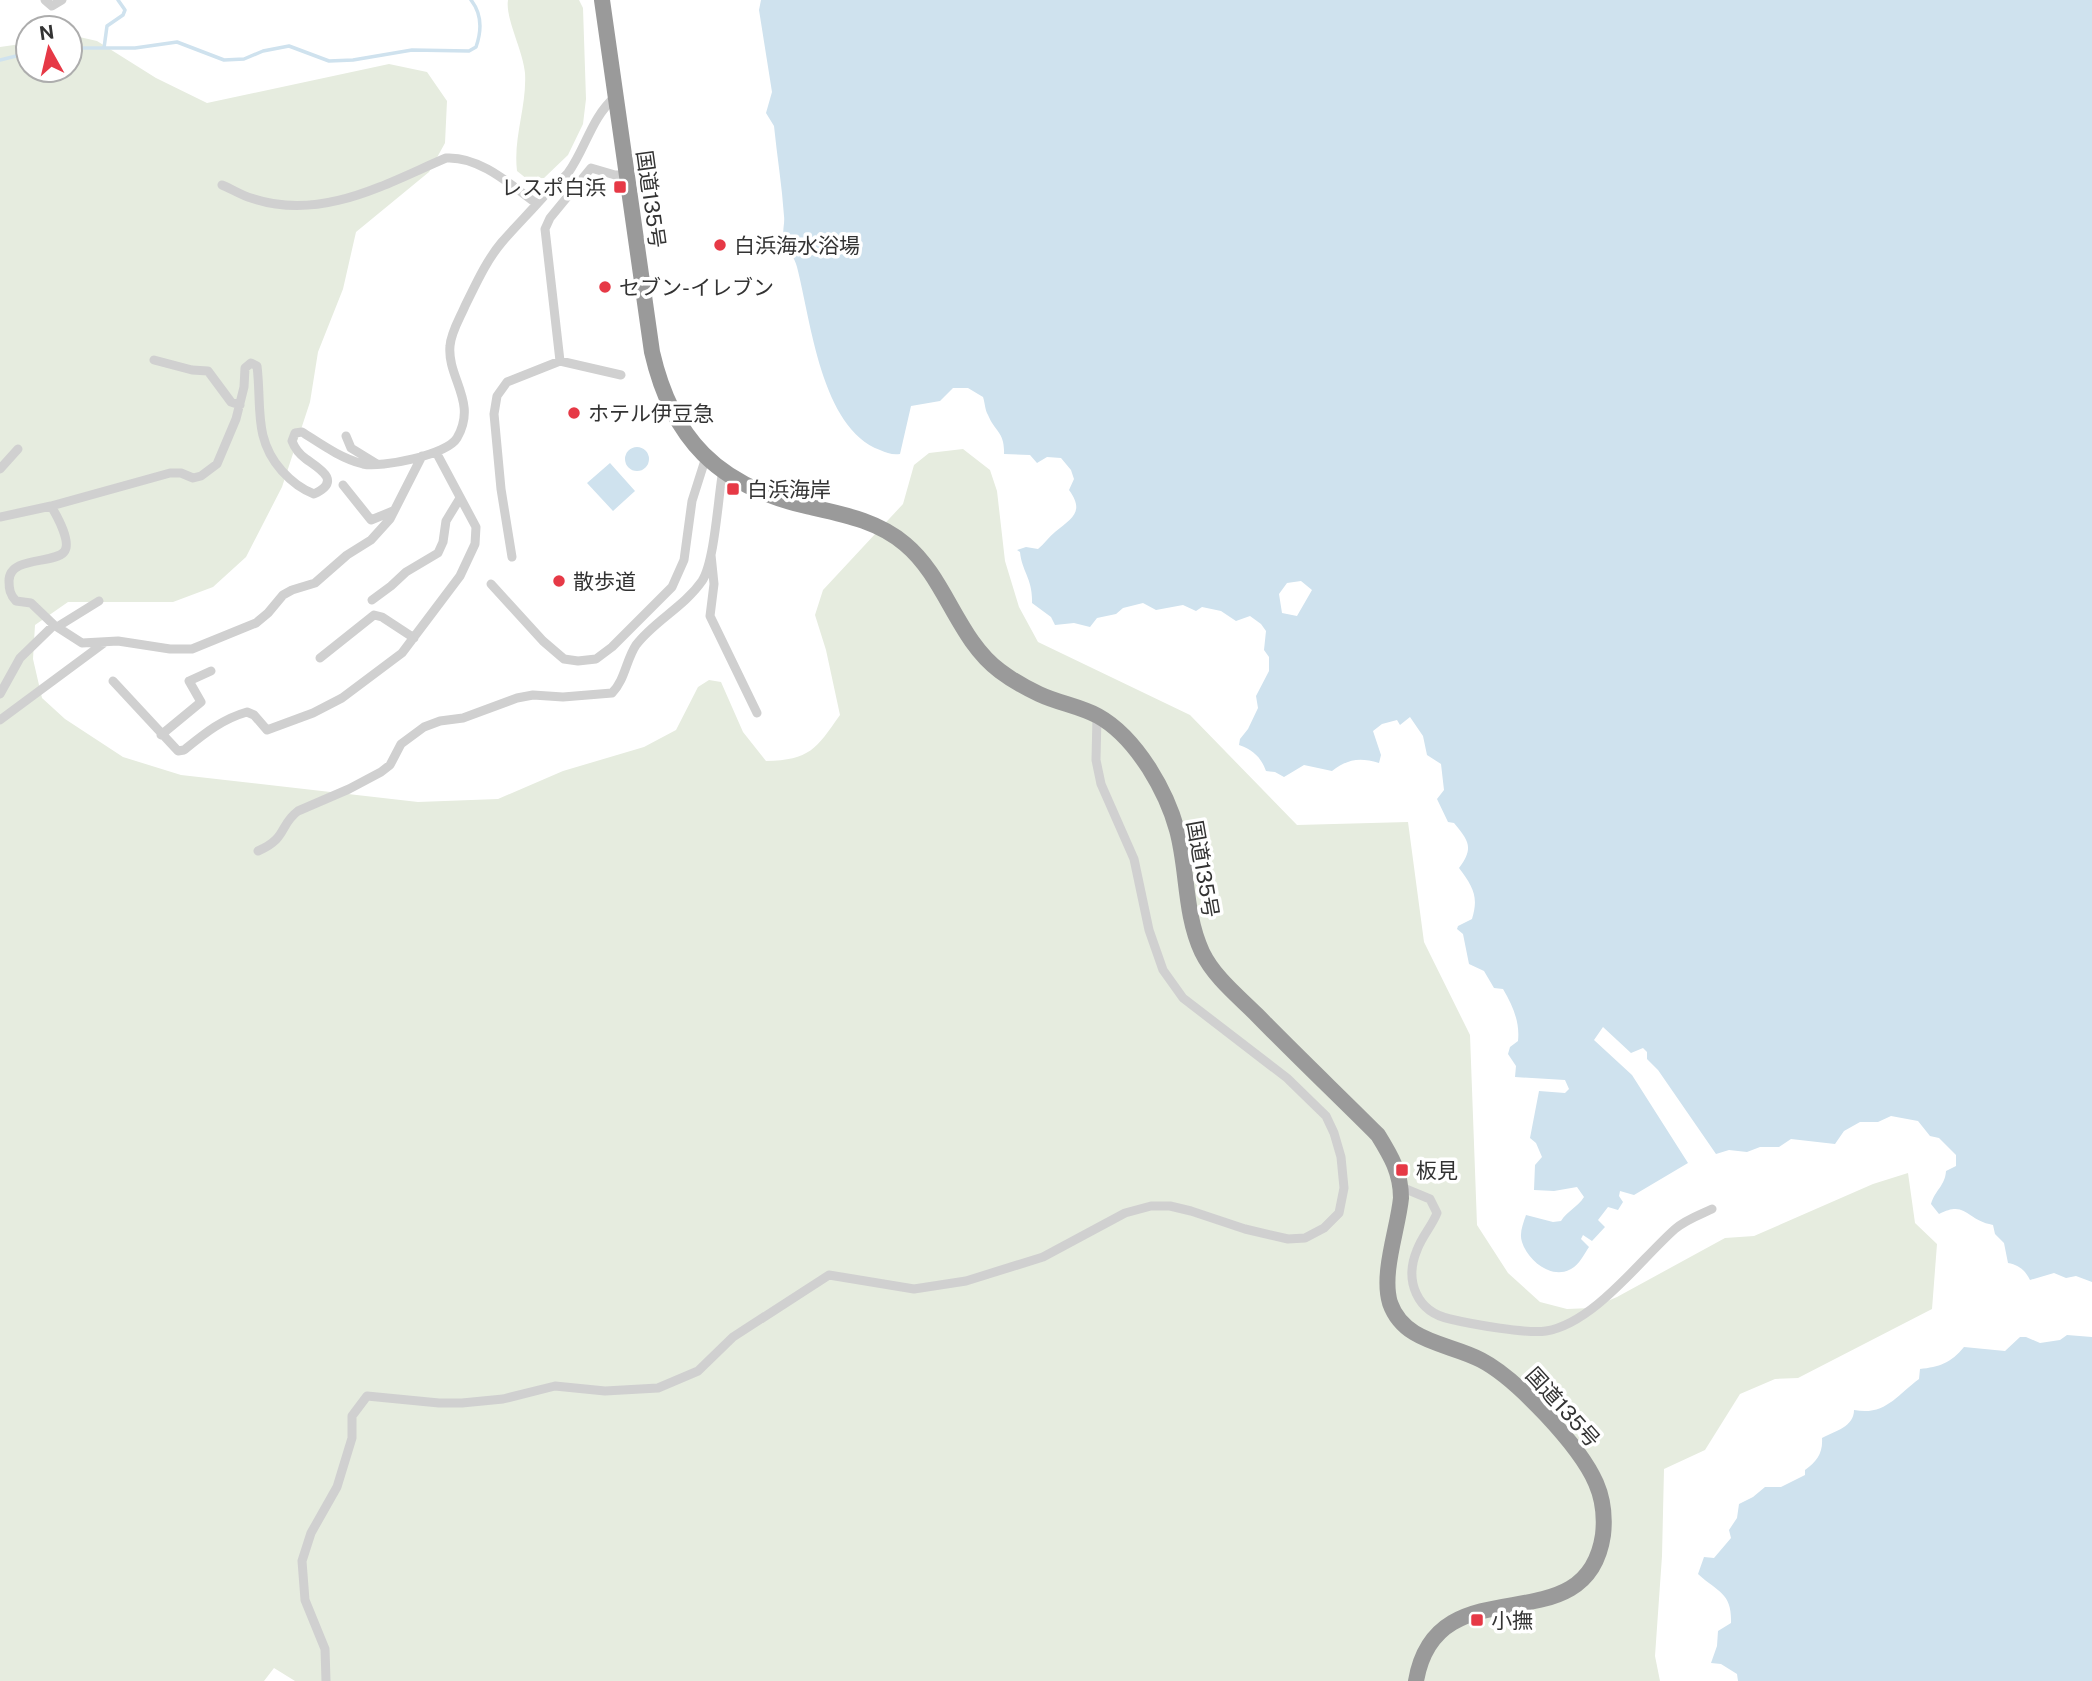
<svg xmlns="http://www.w3.org/2000/svg" width="2092" height="1681" viewBox="0 0 2092 1681" font-family="'Public Sans','Noto Sans JP',sans-serif">
<rect width="100%" height="100%" fill="#fff"/>
<path fill="#e6ecdf" d="M508,0H579L583,8L586,99L583,124L568,155L544,178L527,179L517,171C513,137 527,106 525,73C523,50 505,18 508,0Z
M75,36L97,41L156,78L207,103L389,64L427,72L447,101L445,143L429,172L356,232L343,289L318,352L310,402L282,487L246,557L213,587L173,602H68L35,625L33,659L42,698L65,719L123,757L181,775L418,802L498,799L563,771L644,747L676,730L698,687L709,680L721,682L743,732L766,761C810,760 816,749 840,715L826,650L815,615L823,590L903,504L914,465L929,453L963,449L990,470L997,491L1005,561L1019,607L1038,642L1190,715L1297,825L1408,822L1424,942L1470,1035L1477,1225L1508,1273L1540,1302L1567,1309L1591,1308L1617,1297L1725,1238L1754,1236L1873,1184L1908,1173L1915,1223L1937,1244L1932,1309L1798,1378L1775,1379L1740,1394L1705,1450L1664,1469L1662,1556L1655,1656L1660,1681H295L274,1668L264,1681H0V47L28,43V70H70V37Z"/>
<path fill="#cfe2ee" fill-rule="evenodd" d="M761,0H2092V1282L2076,1276L2066,1278L2054,1273L2030,1280C2025,1270 2019,1265 2008,1263L2004,1243L1995,1234L1993,1225C1965,1220 1967,1200 1939,1214L1931,1204C1935,1190 1945,1186 1946,1171L1956,1166V1155L1939,1138L1930,1136L1918,1121L1891,1116L1878,1122H1860L1844,1131L1835,1144L1791,1139L1779,1147H1760L1747,1152L1729,1150L1716,1154L1658,1070L1647,1059V1052L1643,1048L1631,1053L1603,1027L1594,1040L1632,1075L1688,1163L1634,1195L1620,1191L1619,1196L1623,1202L1618,1210L1608,1207L1598,1220L1605,1227L1592,1241L1583,1235L1581,1239L1589,1247C1584,1254 1580,1264 1571,1269C1552,1280 1528,1261 1522,1242C1519,1233 1523,1224 1526,1215L1553,1222L1561,1221C1567,1211 1578,1207 1584,1197L1577,1187L1554,1191L1534,1190L1535,1165L1542,1157L1536,1143L1530,1138L1539,1091L1565,1093L1569,1089L1565,1080L1515,1077L1516,1066L1508,1054L1510,1047L1518,1041C1520,1022 1513,1006 1503,989L1494,988L1484,971L1469,964L1463,934L1457,929L1458,926L1472,919C1479,896 1473,887 1459,868C1474,848 1469,841 1454,823L1448,822L1437,799L1444,790L1441,764L1427,755L1423,736L1410,717L1400,725L1397,720L1382,724L1373,731L1381,755L1379,763C1359,757 1348,759 1332,771L1304,765L1284,777L1275,772L1266,771C1261,757 1253,750 1239,745L1240,739L1248,729L1258,708L1256,696L1269,671V657L1264,650L1266,631L1261,624L1250,616L1236,621L1221,611L1202,607L1196,611L1183,605L1156,610L1143,603L1123,608L1116,614L1097,618L1090,627L1074,623L1055,625L1051,617L1032,603C1033,579 1022,572 1020,552L1017,550L1026,547L1038,549C1044,544 1049,537 1055,532C1072,518 1085,512 1069,490L1074,479L1071,470L1061,458L1047,457L1037,463L1030,455L1004,454C1005,432 995,432 988,415C985,410 985,403 983,397L968,388H953L940,401L911,406L900,454C892,455 887,453 880,450C821,428 811,321 797,267C794,256 786,247 784,238C782,230 785,224 784,216C782,186 777,156 774,126L766,113L772,92L759,10ZM1301,581L1312,590L1297,616L1282,613L1279,594L1287,583Z
M625 459a12 12 0 1 1 24 0a12 12 0 1 1-24 0Z
M610,463L635,491L613,511L587,483Z
M2067,1335L2092,1337V1681H1738L1737,1674L1721,1664L1711,1663L1717,1646L1718,1631L1731,1623C1732,1593 1719,1593 1698,1574L1704,1557L1714,1558L1731,1538L1729,1530L1737,1518L1739,1504L1753,1497L1765,1487H1781L1805,1475V1470C1817,1461 1823,1453 1822,1438C1835,1431 1854,1427 1854,1410C1885,1416 1896,1396 1919,1379L1920,1369C1939,1367 1951,1363 1964,1347L2005,1351L2020,1337H2026L2040,1343L2060,1340Z"/>
<g fill="none" stroke-linecap="round" stroke-linejoin="round">
<path stroke="#cfe2ee" stroke-width="3.5" d="M70,48H135L177,42L224,60L244,59L263,51L289,46L329,61L353,60L412,50L469,51L476,47C482,30 482,14 471,0
M104,48L107,26L123,15L125,10L118,0
M0,60L28,53"/>
<path stroke="#d0d0d0" stroke-width="9" d="M45,0L52,6L62,0
M222,185C232,189 241,195 251,198C321,222 385,184 446,158C480,156 511,185 537,204
M154,360L192,370L208,371L231,402L240,405
M560,361L545,229L550,218L591,168L615,175H627
M346,436L351,448L377,464
M0,469L18,449
M343,485L371,520L393,511
M51,506C57,516 72,543 64,552C54,564 9,556 9,581C9,589 10,595 16,601L31,603L54,625L82,643L118,641L170,649H192L256,623L268,613L283,595L292,590L315,583L347,555L371,540L390,519L422,456
M0,517L51,506L170,473H181L193,478L201,476L217,464L236,419L244,387L245,368L251,363L257,366C262,406 253,439 282,471C291,481 301,489 314,494C342,481 320,469 306,459C299,454 295,449 292,441L295,433L302,432C321,444 340,458 363,464C381,468 447,455 457,438C478,402 447,378 450,346C451,332 460,318 465,306C476,284 486,261 502,242C516,226 531,211 545,195C552,187 561,181 568,173C586,148 591,118 615,97
M711,555L714,584L710,616L757,713
M512,557L501,489L494,414L497,396L507,382L560,361L621,375
M491,584L543,641L564,659L578,661L596,659L612,647L672,587L684,560L692,501L706,457
M372,600L391,586L406,572L438,553L443,542L446,521L460,498
M57,627L99,601
M320,658L374,615L382,617L414,638
M113,681L178,751L184,750C204,734 222,719 247,712L254,715L267,730L313,713L342,698L402,653L460,576L475,544L476,527L436,452
M0,694L20,658L54,625
M0,720L104,643
M161,735L201,702L189,681L211,671
M258,851C288,838 279,825 298,811L349,789L381,772L390,765L401,744L424,727L440,721L463,718L517,698L533,695L563,697L612,693C625,680 626,660 636,645C654,621 684,607 702,581C715,561 718,496 723,470
M1401,1187L1430,1199L1437,1213C1432,1226 1422,1236 1417,1250C1404,1281 1417,1312 1450,1319C1471,1324 1526,1334 1546,1331C1594,1323 1640,1260 1675,1229C1685,1220 1699,1215 1712,1209
M326,1681L325,1649L305,1600L302,1561L311,1533L337,1487L352,1438V1416L367,1396L439,1403H462L503,1399L555,1386L605,1391L658,1388L698,1371L733,1337L829,1275L914,1289L966,1281L1043,1257L1125,1213L1151,1206H1170L1191,1211L1245,1229L1288,1239L1305,1238L1324,1228L1339,1213L1344,1188L1341,1157L1334,1133L1326,1116L1287,1078L1183,998L1163,970L1149,930L1134,859L1101,784L1096,760L1097,716"/>
<path stroke="#9a9a9a" stroke-width="16" d="M602,0L652,352C672,439 718,486 806,506C841,514 877,520 905,544C946,578 957,639 1000,671C1012,680 1026,688 1039,694C1058,703 1079,706 1098,716C1118,727 1136,748 1149,768C1161,787 1171,808 1177,830C1188,870 1184,913 1202,952C1214,977 1238,996 1257,1015C1297,1056 1338,1095 1378,1135C1391,1156 1401,1173 1401,1198C1398,1229 1381,1273 1390,1303C1404,1343 1449,1343 1481,1360C1516,1378 1580,1446 1596,1483C1603,1499 1605,1517 1603,1535C1586,1649 1437,1560 1416,1681"/>
</g>
<g fill="#e63946" stroke="#fff" stroke-width="2.5">
<rect x="613" y="180" width="14" height="14" rx="3.5"/>
<circle cx="720" cy="245" r="7"/>
<circle cx="605" cy="287" r="7"/>
<circle cx="574" cy="413" r="7"/>
<rect x="726" y="482" width="14" height="14" rx="3.5"/>
<circle cx="559" cy="581" r="7"/>
<rect x="1395" y="1163" width="14" height="14" rx="3.5"/>
<rect x="1470" y="1613" width="14" height="14" rx="3.5"/>
</g>
<g text-anchor="middle" dominant-baseline="central" stroke-width="7" stroke-linejoin="round" paint-order="stroke">
<g font-size="21" fill="#333" stroke="#fff" text-anchor="start">
<text x="606" y="187" text-anchor="end">レスポ白浜</text>
<text x="734" y="245">白浜海水浴場</text>
<text x="619" y="287">セブン-イレブン</text>
<text x="588" y="413">ホテル伊豆急</text>
<text x="747" y="489">白浜海岸</text>
<text x="573" y="581">散歩道</text>
<text x="1416" y="1170">板見</text>
<text x="1491" y="1620">小撫</text>
</g>
<g font-size="21" fill="#333" stroke="#fff">
<text transform="translate(651 199) rotate(82)">国道135号</text>
<text transform="translate(1203 869) rotate(80)">国道135号</text>
<text transform="translate(1563 1407) rotate(48)">国道135号</text>
</g>
</g>
<g transform="translate(49 49) rotate(352)"><circle r="33" fill="#ffffff" stroke="#adadad" stroke-width="2"/>
<path d="M0-5L12 26L0 18L-12 26Z" fill="#e63946"/>
<text y="-10" font-size="19" font-weight="bold" text-anchor="middle" fill="#333333">N</text>
</g>
</svg>
